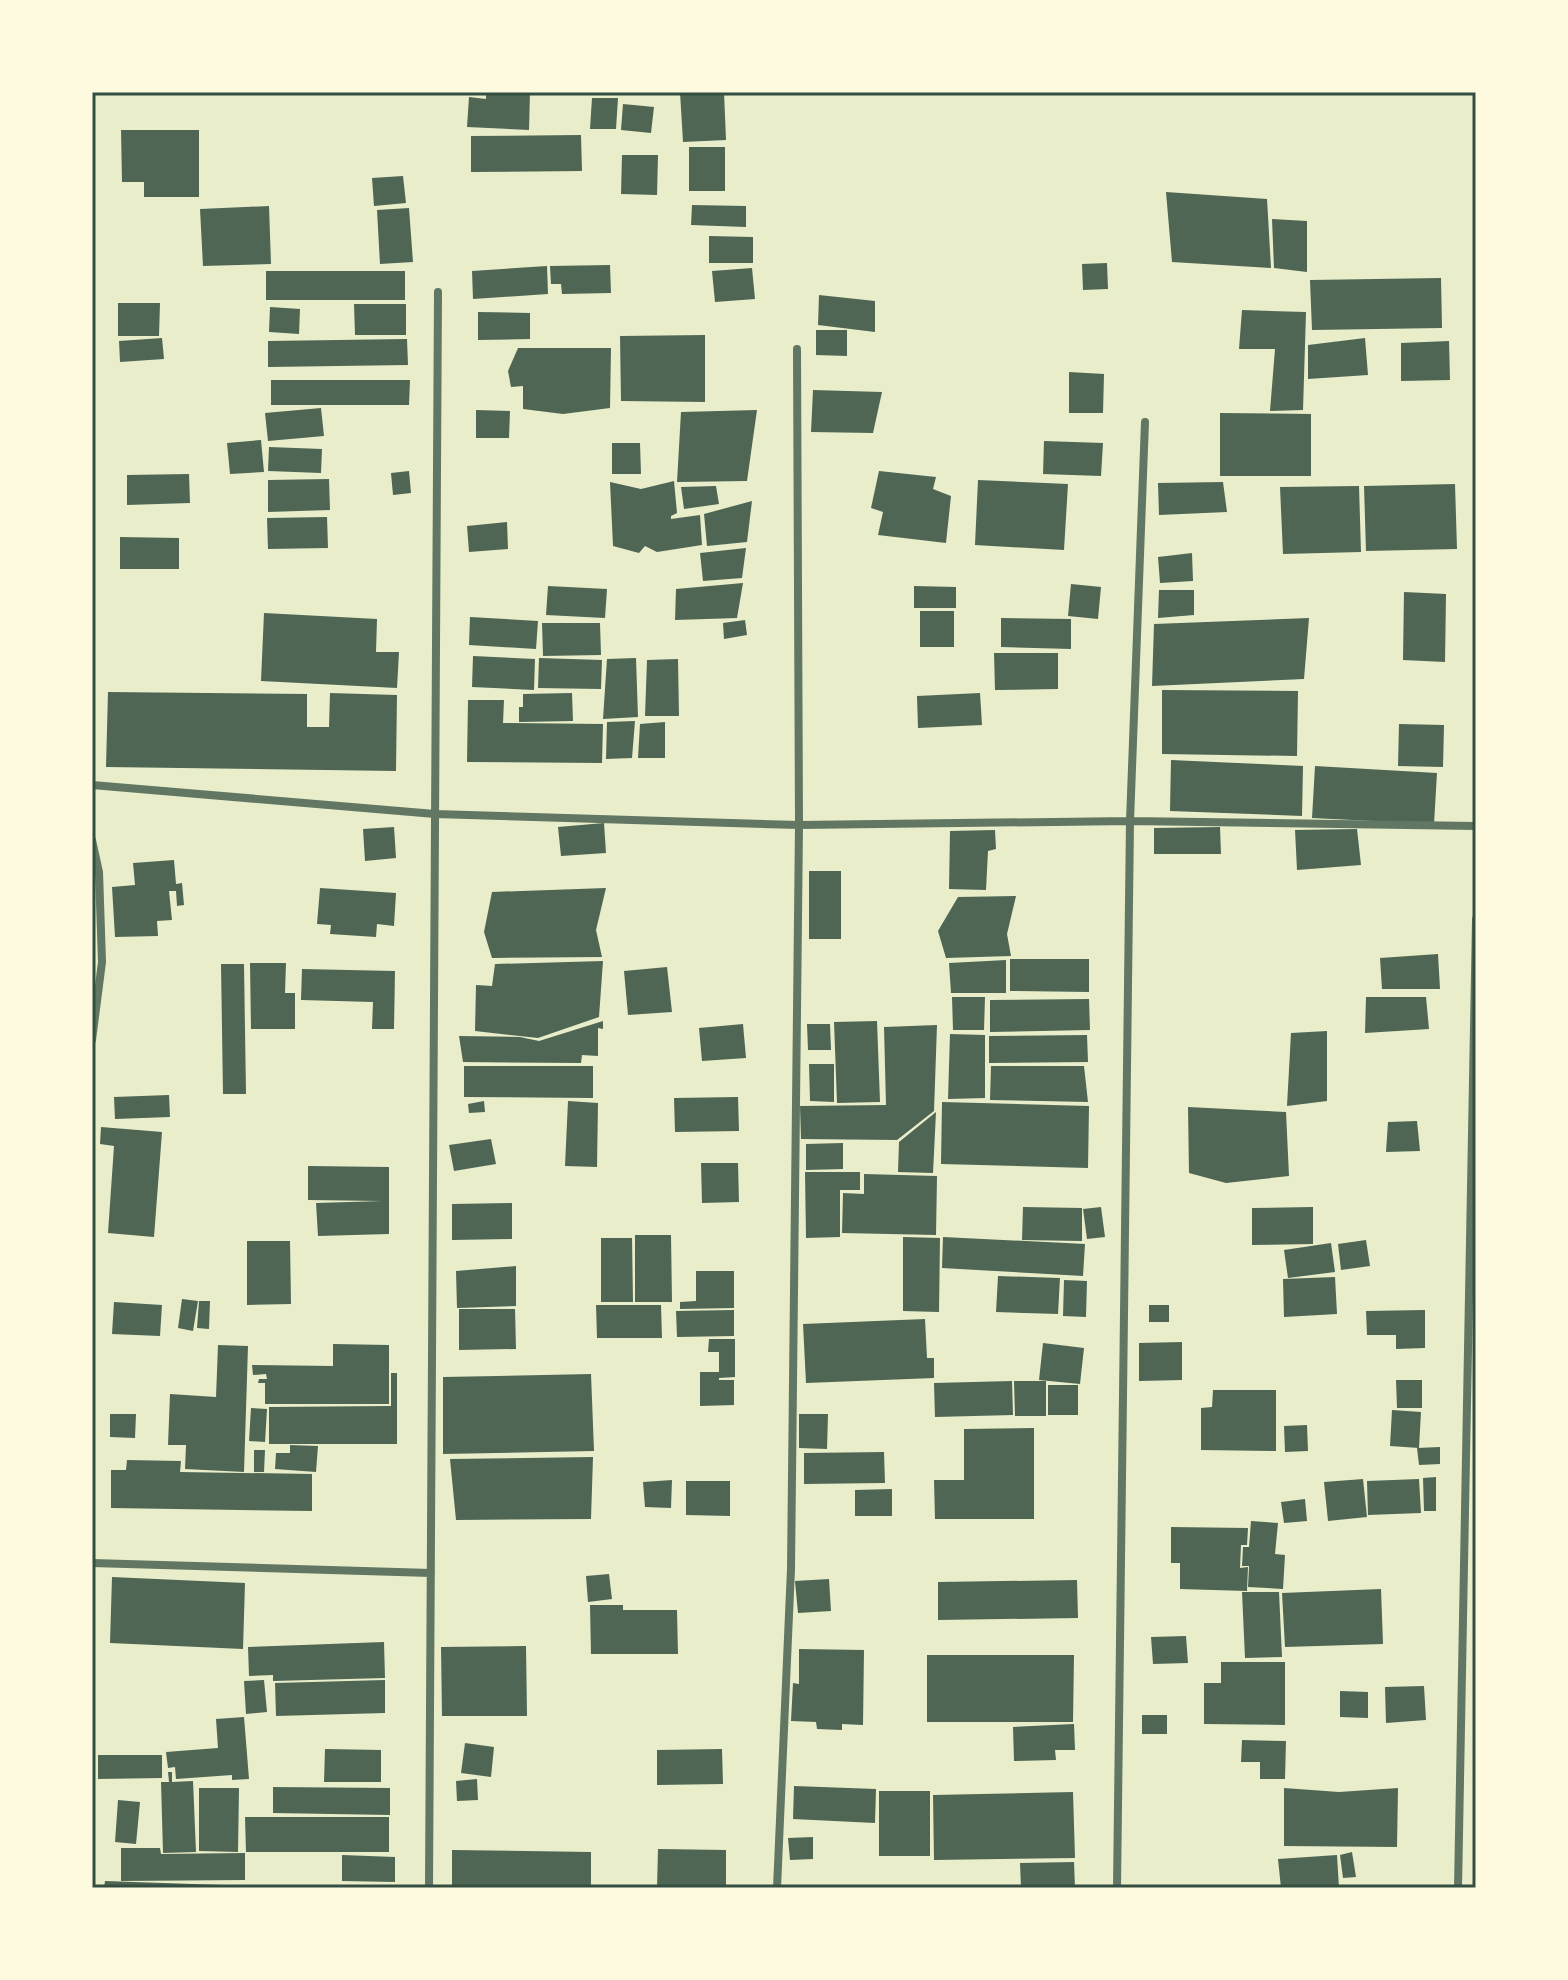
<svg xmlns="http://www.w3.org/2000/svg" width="1568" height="1980" viewBox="0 0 1568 1980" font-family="'Space Grotesk',sans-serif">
<rect width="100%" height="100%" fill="#e9edc9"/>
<path fill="#4f6655" d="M486,92H530L529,130L467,127L469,97L486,99Z
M680,92H724L726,140L683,142Z
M592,98H618L616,129H590Z
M623,104L654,107L651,133L621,130Z
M121,130H199V197H144V182H122Z
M581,135L582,171L471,172V136Z
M689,147H725V191H689Z
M622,155H658L657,195L621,194Z
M403,176L406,203L374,206L372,178Z
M1166,192L1267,199L1271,268L1172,262Z
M692,205L746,206V227L691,225Z
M269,206L271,264L203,266L200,209Z
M409,208L413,262L380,264L377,210Z
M1272,219L1307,221V272L1274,268Z
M709,236L753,237V263H709Z
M1107,263L1108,289L1083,290L1082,264Z
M610,265L611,293L562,294L561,284H551L550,266Z
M547,266L548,294L473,299L472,271Z
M752,268L755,299L715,302L712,271Z
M266,271H405V300H266Z
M1441,278L1442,328L1312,330L1310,280Z
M819,295L875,301V332L818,325Z
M118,303H160L159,336H118Z
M354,304H406V335H355Z
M270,307L300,309L299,334L269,332Z
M1242,310L1306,312L1303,410L1270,411L1275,349H1239Z
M478,312L530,313V339L478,340Z
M816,330H847V356L816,355Z
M705,335V402L621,401L620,336Z
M162,338L164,359L120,362L119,341Z
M1365,338L1368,375L1308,379V345Z
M407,339L408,365L268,367V341Z
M1449,341L1450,380L1401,381V343Z
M518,348H611L610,408L563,414L523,409V386L511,387L508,371Z
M1069,372L1104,374L1103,413H1069Z
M271,380H410L409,405H271Z
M813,390L882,392L873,433L811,432Z
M321,408L324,436L268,441L265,413Z
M476,410L510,411L509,438H476Z
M757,410L747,481L677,482L681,412Z
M1220,413L1311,414V476H1220Z
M261,440L264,472L230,474L227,443Z
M1044,441L1103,443L1101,476L1043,474Z
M612,443H640L641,474H612Z
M269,447L322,449L321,473L268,471Z
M409,471L411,493L393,495L391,473Z
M879,471L936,477L933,489L951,496L946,543L878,535L883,512L871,508Z
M189,474L190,503L127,505V475Z
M329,479L330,510L268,512V480Z
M978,480L1068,484L1064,550L975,545Z
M674,481L677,513L671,516V519L700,515L702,545L657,552L645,546L639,553L613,546L610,482L641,489Z
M1223,482L1227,512L1159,515L1158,483Z
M1455,484L1457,549L1366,551L1364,486Z
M716,486L719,504L684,509L681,487Z
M1359,486L1361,552L1283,554L1280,487Z
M752,501L747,542L707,546L704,514Z
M327,517L328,548L268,549L267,518Z
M507,522L508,549L469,552L467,526Z
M120,537L179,538V569H120Z
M746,548L742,578L703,581L700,553Z
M1192,553L1193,581L1160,583L1158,557Z
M743,583L737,618L675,620L676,589Z
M1071,584L1101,587L1098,619L1068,616Z
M548,586L607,589L605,618L546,615Z
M914,586L956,587V608H914Z
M1159,590H1194V615L1158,618Z
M1404,592L1446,594L1445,662L1403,660Z
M920,611H954V647H920Z
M264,613L377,619L376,652H399L397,688L261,681Z
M470,617L538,621L536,649L469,645Z
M1001,618L1071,619V649L1001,647Z
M1309,618L1304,679L1152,686L1154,624Z
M745,620L747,635L724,639L723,623Z
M542,623H600L601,655L543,656Z
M994,653H1058V689L995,690Z
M473,656L535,659L534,690L472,687Z
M539,658L602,660L601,689L538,688Z
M636,658L638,717L603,719L607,659Z
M678,659L679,716H645L647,660Z
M1162,690L1298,691L1297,756L1162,754Z
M108,692L307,694V727H329L330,693L397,695L396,771L106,767Z
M572,693L573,721L519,722V707H523V694Z
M980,693L982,725L918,728L917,696Z
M468,700H504L503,723L603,724L602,763L467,762Z
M635,721L632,758L606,759L607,722Z
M665,722V758H638L640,724Z
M1399,724L1444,725L1443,767L1398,766Z
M1171,760L1303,766L1302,816L1170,811Z
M1315,766L1437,773L1434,824L1312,818Z
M604,823L606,853L561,856L558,827Z
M394,827L396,858L365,861L363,829Z
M1220,827L1221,854H1154V828Z
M1357,829L1361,865L1297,870L1295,830Z
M995,830L996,849L988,851L986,890L949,889L950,831Z
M174,860L176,884L182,883L184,905L177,906L176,891H169L172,920L157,921L158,936L115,937L112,887L135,885L133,863Z
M809,871H841V939H809Z
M320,888L396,893L394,926L377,924L376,937L330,934L331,925L317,924Z
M606,888L596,930L602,957L492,958L484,932L492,892Z
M1016,896L1007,934L1011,956L946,958L938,931L958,897Z
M1438,954L1440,989H1382L1380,958Z
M1010,959H1089V992L1010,991Z
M1006,960V993H951L949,963Z
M603,961L599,1017L538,1038L475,1031L476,985L492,986L495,964Z
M250,963H286L285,993H295V1029H251Z
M221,964H244L246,1094H223Z
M667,967L672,1012L628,1015L624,971Z
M302,969L395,971L394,1029H372L373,1002L301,1000Z
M952,997H985L984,1030H953Z
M1366,997H1426L1429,1029L1365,1033Z
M1089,999L1090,1030L990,1032V1000Z
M603,1021V1029L598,1028V1056L582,1055L581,1063L463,1062L459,1036L520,1037L539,1041Z
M877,1021L880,1102L837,1103L834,1022Z
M743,1024L746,1058L702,1061L699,1028Z
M807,1024H830L831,1050H808Z
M937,1025L934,1111L897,1140L801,1139L800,1106L886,1105L884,1027Z
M1327,1031V1101L1287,1106L1291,1033Z
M950,1034L985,1035V1098L948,1099Z
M1087,1035L1088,1062L989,1063V1036Z
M809,1064H834V1102L810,1101Z
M464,1066H593V1098L464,1097Z
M991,1066H1084L1088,1102L990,1100Z
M169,1095L170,1117L115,1119L114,1097Z
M738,1097L739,1131L675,1132L674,1098Z
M484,1101L485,1112L469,1113L468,1104Z
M568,1101L598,1103L597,1167L565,1166Z
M942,1102L1089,1106L1088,1168L941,1164Z
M1188,1107L1286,1112L1289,1176L1226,1183L1189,1173Z
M936,1112L933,1173L898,1172L899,1142Z
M1417,1121L1420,1151L1386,1152L1388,1122Z
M101,1127L162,1132L154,1237L108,1233L114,1146L100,1144Z
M491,1139L496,1164L454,1171L449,1145Z
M843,1143V1169L806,1170V1144Z
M701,1163H738L739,1202L702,1203Z
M308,1166L389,1167V1234L318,1236L316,1203L382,1201L308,1200Z
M805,1172H860V1190H840V1237L806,1238Z
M864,1174L937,1176L936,1235L842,1233L843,1193L864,1194Z
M512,1203V1239L452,1240V1204Z
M1023,1207L1082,1208V1241L1022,1240Z
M1101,1207L1105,1237L1087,1239L1083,1209Z
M1313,1207V1244L1252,1245V1208Z
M635,1235H671L672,1302H635Z
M903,1237L940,1238L939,1312L903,1311Z
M943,1237L1085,1244L1083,1276L942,1268Z
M601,1238H632L633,1302H601Z
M1366,1240L1370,1266L1341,1270L1338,1244Z
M247,1241H290L291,1304L247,1305Z
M1331,1243L1335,1272L1288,1278L1284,1250Z
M516,1266V1306L457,1308L456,1271Z
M696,1271H734V1308L680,1309V1302L696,1301Z
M998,1276L1060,1278L1058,1314L996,1312Z
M1335,1277L1337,1314L1284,1317L1283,1279Z
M1064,1280L1087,1281L1086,1317L1063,1316Z
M182,1299L198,1301L193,1331L178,1328Z
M199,1301H210L209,1329L197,1328Z
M114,1302L162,1305L160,1336L112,1334Z
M596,1305H661L662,1338H597Z
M1149,1305H1169V1322H1149Z
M459,1309H515L516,1349L459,1350Z
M734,1310V1336L677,1337L676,1311Z
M1425,1310V1348L1396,1349V1335H1367L1366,1311Z
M925,1319L927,1358H934V1378L806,1383L803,1324Z
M709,1339H735V1377L719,1378V1380H734V1405L700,1406V1372H719V1352H708Z
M1182,1342V1380L1139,1381V1343Z
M1043,1343L1084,1348L1080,1384L1039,1380Z
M333,1344L389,1345V1404H265V1383H258L259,1379H267L266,1374L253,1375L252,1365L333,1366Z
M218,1345L248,1346L244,1472L185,1469L186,1445H168L170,1394L216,1397Z
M391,1373H397V1444H269V1407L391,1406Z
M591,1374L594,1451L443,1454V1377Z
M1396,1380H1422V1408H1397Z
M1012,1381L1013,1415L935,1417L934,1383Z
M1014,1381H1046V1416H1015Z
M1048,1385H1078V1415H1048Z
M1213,1390H1276V1451L1201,1450V1408L1212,1407Z
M251,1408L267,1409L265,1442L249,1441Z
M1392,1410L1421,1412L1419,1448L1390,1446Z
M110,1414H136L135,1438L110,1437Z
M799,1414H828L827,1449L799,1448Z
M1307,1425L1308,1451L1285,1452L1284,1426Z
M1034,1428V1519H935L934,1480H964V1429Z
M290,1445L318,1446L316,1472L275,1469L276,1453H290Z
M1440,1447V1464L1419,1465L1417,1448Z
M254,1450H265L264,1472H254Z
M884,1452L885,1483L804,1484V1453Z
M593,1457L591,1519L456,1520L450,1459Z
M127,1460L181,1461L180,1472L312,1474V1511L111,1508V1470H126Z
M1436,1477V1511H1424L1423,1478Z
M1363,1479L1367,1517L1328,1521L1324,1482Z
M1419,1479L1421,1513L1368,1515L1367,1481Z
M672,1480L671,1508L645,1507L643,1482Z
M686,1481H730V1516L686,1515Z
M892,1489V1516H855V1490Z
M1305,1499L1307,1521L1284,1523L1281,1502Z
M1251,1521L1278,1523L1275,1554L1285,1555L1283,1589L1248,1587L1249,1566H1242L1243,1547H1249Z
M1171,1527L1248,1528L1247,1545H1241L1240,1568L1248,1567L1247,1591L1180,1589V1563H1171Z
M609,1574L612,1599L588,1602L586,1576Z
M112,1577L245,1583L243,1649L110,1643Z
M829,1579L831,1611L798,1613L795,1581Z
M1077,1580L1078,1618L938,1620V1582Z
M1381,1589L1383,1644L1285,1647L1282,1593Z
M1242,1592H1279L1282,1657L1245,1658Z
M590,1605H623V1610H677L678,1654H591Z
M1186,1636L1188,1663L1153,1664L1151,1637Z
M384,1642L385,1678L273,1681V1675L249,1676L248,1647Z
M526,1646L527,1716H442L441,1647Z
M799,1649L864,1650L863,1725L842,1724V1730L817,1729L816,1722L791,1721L793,1683L799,1684Z
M927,1655H1074L1073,1722H927Z
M1221,1662H1285V1725L1204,1724V1683H1221Z
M264,1680L267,1712L246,1714L244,1681Z
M385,1680V1713L276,1716L275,1683Z
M1424,1686L1426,1720L1386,1723L1385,1687Z
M1340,1691L1368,1692V1718L1340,1717Z
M1142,1715H1167V1734H1142Z
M244,1717L249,1779L232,1780V1775L176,1779L175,1767L168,1768L166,1752L218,1748L216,1719Z
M1074,1724L1075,1750H1055L1056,1760L1014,1761L1013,1727Z
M1242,1740L1286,1741L1285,1779H1260V1762H1241Z
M465,1743L494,1747L491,1777L461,1773Z
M325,1749L381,1750V1782H324Z
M722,1749L723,1784L657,1785V1750Z
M98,1755H162V1778L98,1779Z
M168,1772H172V1782L193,1781L196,1852L163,1853L161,1782H169Z
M477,1779L478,1800L457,1801L456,1781Z
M794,1786L876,1789L875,1823L793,1819Z
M273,1787L390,1788V1815L273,1813Z
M199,1788H239L238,1852L199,1851Z
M1284,1788L1339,1792L1398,1788L1397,1847L1284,1846Z
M879,1791H930V1856H879Z
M1073,1792L1075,1858L934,1860L933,1795Z
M118,1800L140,1802L136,1844L115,1842Z
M245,1817H389V1852H246Z
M813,1837V1859L790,1860L788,1838Z
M121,1848H160L161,1854L245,1853V1880L121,1881Z
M658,1849L726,1850V1888H657Z
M452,1850L591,1852V1886L505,1885V1888H452Z
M1352,1852L1356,1877L1343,1878L1340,1855Z
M342,1855L395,1857V1882L342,1881Z
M1337,1855L1339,1888H1281L1278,1859Z
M1074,1862L1075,1888H1021L1020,1863Z
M105,1881L222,1885V1888H104Z"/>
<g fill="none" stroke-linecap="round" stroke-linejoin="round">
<path stroke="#617663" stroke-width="8" d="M92,785L435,814L799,825L1130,821L1476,826
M92,840L99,872L102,962L92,1040
M92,1563L431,1573
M429,1888L438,292
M777,1888L791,1569L799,825L797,349
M1117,1888L1130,821L1145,422
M1458,1888L1476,919"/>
</g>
<rect width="1568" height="1980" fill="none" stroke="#fefae0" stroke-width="188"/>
<rect x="94" y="94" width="1380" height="1792" fill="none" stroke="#344e41" stroke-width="3"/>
</svg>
